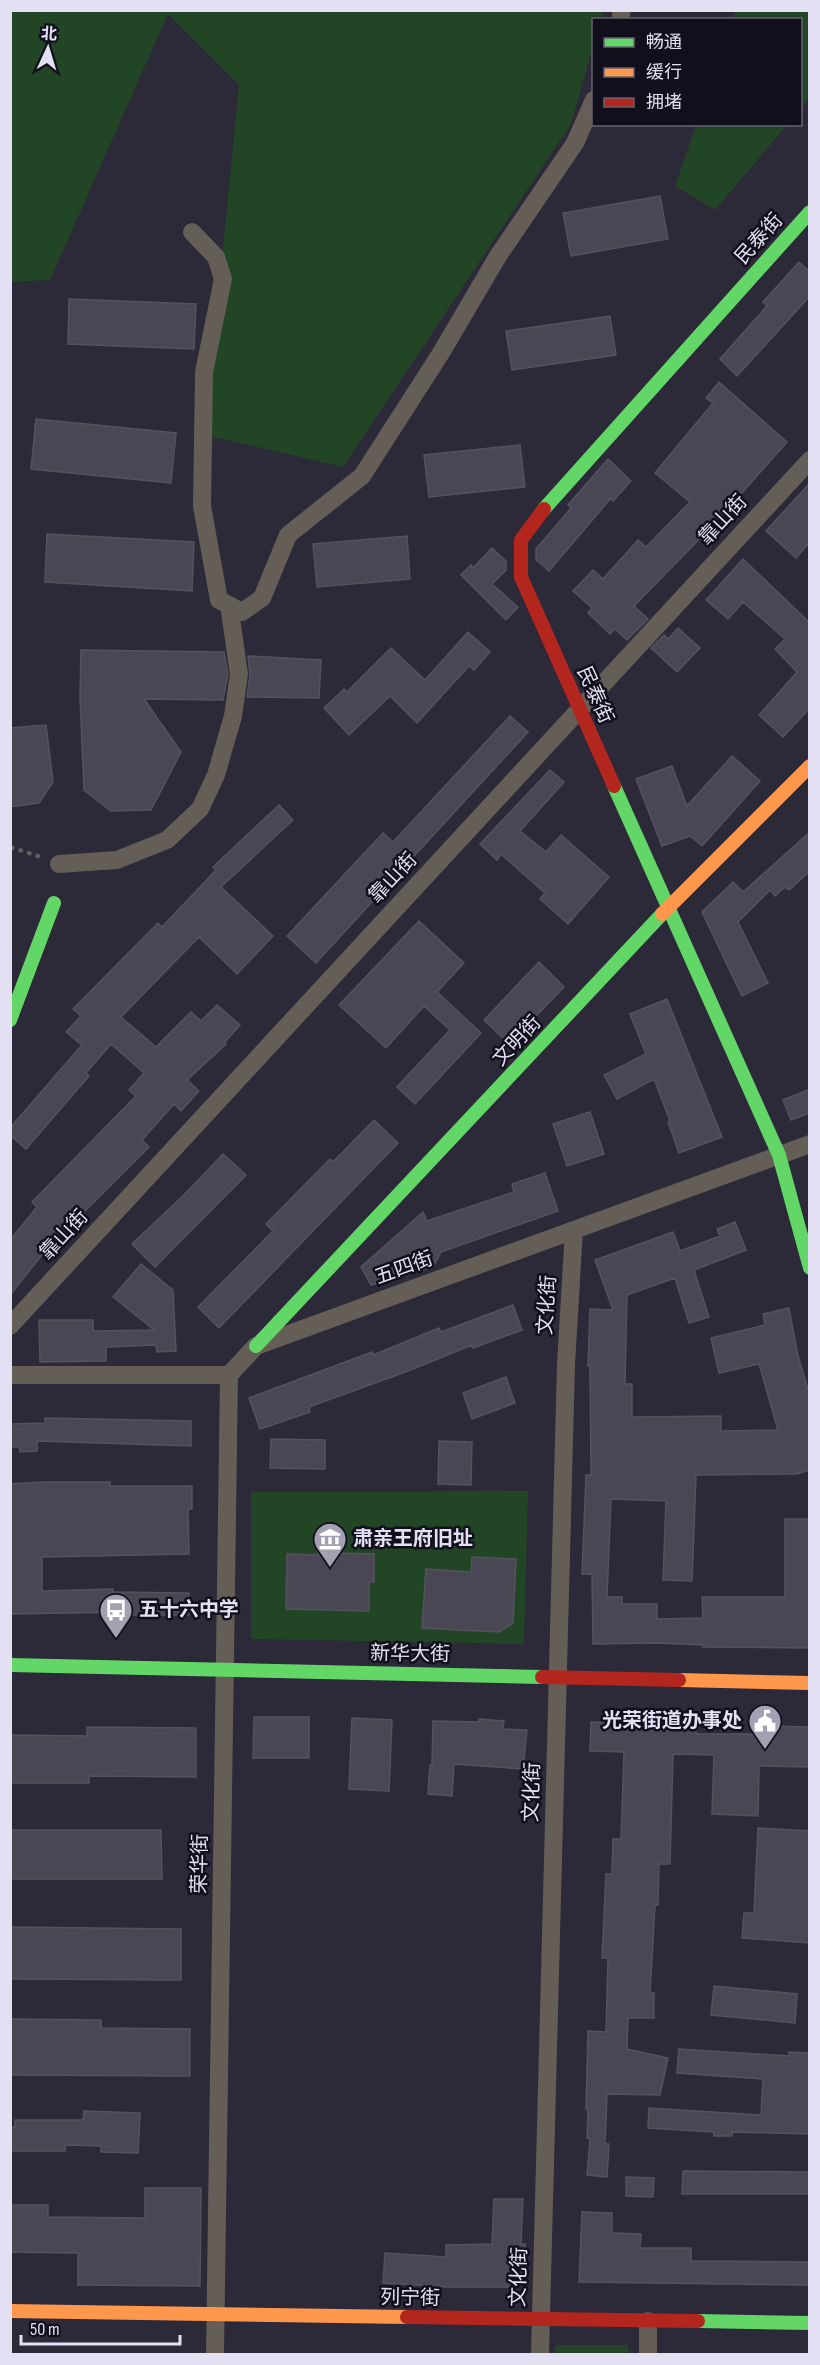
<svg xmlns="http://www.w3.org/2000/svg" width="820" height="2365" viewBox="0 0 820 2365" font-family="'Sofia Sans Condensed','Noto Sans SC',sans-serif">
<rect width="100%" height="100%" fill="#2c2938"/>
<path fill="#224526" d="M11,11H604L601,19L594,20L593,46L571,124L343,467L205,435L239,85L168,14L50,280L11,282Z
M736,11H809V98L801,109L800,20L733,19Z
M696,125V124L787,125L715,210L675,186Z
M528,1491L524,1644L251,1639V1492Z
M555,2345H628V2354H555Z"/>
<path fill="#494753" stroke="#555260" stroke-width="1.5" d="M660,196L668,239L571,256L563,213Z
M799,262L810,272V296L737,376L720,359L767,306L763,302Z
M69,299L196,304L194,349L68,344Z
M610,316L616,355L512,370L506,331Z
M719,382L787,442L717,521L634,606L648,619L627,640L615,629L610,634L588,613L592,608L573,591L593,570L603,579L638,540L646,547L690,502L655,473L713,403L706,398Z
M36,419L176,433L171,483L31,469Z
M520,445L525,487L429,497L424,455Z
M608,459L631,481L613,501L611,498L549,571L536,560V549L571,508L568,505Z
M810,483V542L796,558L766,531Z
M47,534L194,542L192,591L45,582Z
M407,536L410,579L317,587L313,544Z
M492,548L506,561V570L492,584L518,607L506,620L461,575L471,565L473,568Z
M743,559L810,623V708L783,737L759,715L797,672L775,649L785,639L743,602L728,619L706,600Z
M678,628L700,648L677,672L651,648L664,635L668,639Z
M468,632L490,652L474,670L469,666L417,723L390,696L349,735L324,708L344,689L347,692L391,648L425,680Z
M81,650L224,652L228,674L223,700L144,699L181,752L151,810L111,811L84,790L80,697Z
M248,656L321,660L319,698L247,697L250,675Z
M510,716L528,732L316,963L287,936L383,833L393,842Z
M46,725L53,782L39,803L10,807V728Z
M732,756L760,781L702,846L690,836L662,846L636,779L672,766L687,806Z
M550,770L564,782L520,831L546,852L561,835L609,877L568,924L540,899L545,893L501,854L497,860L480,844Z
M279,805L293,820L221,887L273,936L237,974L199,937L121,1017L156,1047L191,1012L201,1021L217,1005L240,1025L225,1042L226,1044L187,1080L199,1091L181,1111L174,1104L142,1140L149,1147L63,1233L61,1231L10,1295V1240L37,1207L32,1202L136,1096L129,1090L144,1073L111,1044L86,1073L89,1076L26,1149L10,1135V1128L82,1045L66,1032L81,1016L73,1009L158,923L162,927L216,870L213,867Z
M810,832V871L789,890L785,887L775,896L770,890L738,922L768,983L742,996L702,912L733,882L743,892Z
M419,921L464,963L437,992L481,1033L415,1104L397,1087L450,1030L424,1006L386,1048L339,1005Z
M539,962L564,987L509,1044L484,1020Z
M667,999L722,1137L679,1153L668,1122L670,1121L654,1079L617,1099L604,1075L646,1054L630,1014Z
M810,1089V1113L791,1120L783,1100Z
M590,1112L604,1154L567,1166L553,1124Z
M374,1120L398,1143L219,1328L198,1307L273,1231L266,1224L330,1159L333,1162Z
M223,1154L246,1175L155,1267L132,1244L188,1191Z
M545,1173L558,1211L441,1252L433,1267L371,1285L361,1267L423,1212L427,1221L514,1192L512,1184Z
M735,1222L746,1250L694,1270L709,1317L689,1323L675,1278L627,1295L625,1384H632V1417L721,1416V1431L778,1430L759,1364L719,1373L711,1338L765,1325L763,1314L789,1308L798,1356L810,1396V1470L797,1474L696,1475L692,1581L663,1580L666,1501L611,1499L607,1597H622V1604H657V1619L703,1618L702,1597H785V1519H810V1648L703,1647V1645L658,1643L593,1644L592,1574H582L586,1475H591L590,1366H588L590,1309L613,1310L595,1260L673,1232L680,1251L720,1236L717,1229Z
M141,1264L173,1290L176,1351L157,1352L156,1345L106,1347V1361L40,1362L39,1320H93V1331L154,1330L113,1297Z
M513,1305L522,1330L473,1348L472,1345L408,1371L309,1407L310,1412L260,1429L249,1398L372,1352L373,1355L439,1328L441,1332Z
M506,1377L515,1403L472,1419L463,1393Z
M45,1418L191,1421V1446L37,1441V1451L20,1452L19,1447H10V1424L45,1423Z
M271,1439L325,1440V1469L270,1468Z
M439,1441L472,1442L471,1485L438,1484Z
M44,1482H110V1486H192V1509H188L189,1554L42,1557V1591L113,1589V1592L189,1593V1615H125V1612L10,1614V1484Z
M318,1537L339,1538L338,1553L374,1554V1582H369V1611L286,1609L287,1554L318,1555Z
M472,1557L516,1559L513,1623L499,1632L422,1628L426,1569L471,1572Z
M254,1717H309V1758H253Z
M352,1718L392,1720L389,1791L349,1789Z
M479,1719L504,1721L503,1729L527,1730L523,1769L454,1764L452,1796L428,1794L430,1765H432L433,1721L479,1722Z
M591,1722L697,1724L696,1734H769V1726L810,1727V1767L759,1766L758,1816L712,1814L714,1755L673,1754L670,1864H659L658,1905H655L650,1993H654V2018H628L627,2049L668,2058L660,2095L607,2094L605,2144H609L607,2177L587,2175L590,2139L587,2138L588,2109H586L588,2031L606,2032L608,1958H602L606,1874H612L613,1839H621L624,1752L590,1751Z
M87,1727L196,1728V1777L89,1776V1783H10V1735L87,1736Z
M758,1828L810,1831V1943L742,1938L744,1913H754Z
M10,1830H161L162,1879H10Z
M10,1927L181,1929V1980L10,1979Z
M714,1986L797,1994L795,2023L711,2015Z
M10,2019L101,2020V2028L190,2029V2076L10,2075Z
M679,2049L789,2056V2052L810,2053V2134L732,2132V2136H714V2132L648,2128L649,2108L761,2115L763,2079L677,2073Z
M84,2111L140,2113L138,2153L101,2152V2146L65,2145V2151H10V2127H15V2120H83Z
M683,2171L810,2172V2194H682Z
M626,2177L654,2178L653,2197L626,2196Z
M145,2188H201L200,2286L78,2285V2253L10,2252V2205H48V2217L145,2218Z
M494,2199H523L521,2244H525V2275L516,2287H446L383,2283L385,2253L446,2257V2245L492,2244Z
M582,2212L612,2213V2233L641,2234L640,2248H691V2261L810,2262V2285L579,2282Z"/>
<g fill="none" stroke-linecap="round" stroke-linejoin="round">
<path stroke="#625e5c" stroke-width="4" stroke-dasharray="4.5 4.5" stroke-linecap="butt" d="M10,847L41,857"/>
<path stroke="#655e57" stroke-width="18" d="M620,20L622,10
M192,232L216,257L223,279L204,372L202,506L219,600L242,612L262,598L288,535L362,476L441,353L498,256L575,143L594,100
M59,864L117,860L167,840L200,809L216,775L233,716L239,674L229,605
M10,1326L810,460
M10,1375H229L256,1346L810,1144
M215,2354L229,1375
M540,2354L566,1364L574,1230
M648,2354V2321"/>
<path stroke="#63d668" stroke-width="14" d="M544,509L810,212
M614,786L779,1155L810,1268
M10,1020L54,903
M256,1346L662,914
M10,1665L542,1677
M698,2321L810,2323"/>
<path stroke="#ff974d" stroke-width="14" d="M662,914L810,766
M679,1680L810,1683
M10,2311L407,2317"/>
<path stroke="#b3261e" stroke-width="14" d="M544,509L521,540V577L614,786
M542,1677L679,1680
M407,2317L698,2321"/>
</g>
<defs>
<symbol id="museum-pin" viewBox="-11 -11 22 30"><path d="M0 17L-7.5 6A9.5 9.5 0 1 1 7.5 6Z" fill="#a3a0b2" stroke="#110f1b"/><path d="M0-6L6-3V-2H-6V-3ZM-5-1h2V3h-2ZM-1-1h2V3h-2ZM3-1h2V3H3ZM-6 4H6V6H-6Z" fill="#fff"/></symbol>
<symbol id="bus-pin" viewBox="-11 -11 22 30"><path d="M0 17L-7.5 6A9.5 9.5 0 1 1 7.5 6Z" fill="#a3a0b2" stroke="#110f1b"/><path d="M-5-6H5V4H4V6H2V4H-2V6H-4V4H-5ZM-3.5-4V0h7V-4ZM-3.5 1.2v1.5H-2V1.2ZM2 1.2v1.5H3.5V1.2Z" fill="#fff"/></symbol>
<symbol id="civic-pin" viewBox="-11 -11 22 30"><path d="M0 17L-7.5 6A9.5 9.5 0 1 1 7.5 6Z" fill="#a3a0b2" stroke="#110f1b"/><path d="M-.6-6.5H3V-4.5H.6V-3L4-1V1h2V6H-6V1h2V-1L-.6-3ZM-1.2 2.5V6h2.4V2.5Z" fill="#fff"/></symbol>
</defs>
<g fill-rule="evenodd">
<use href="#museum-pin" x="311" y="1520" width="38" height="52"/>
<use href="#bus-pin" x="97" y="1591" width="38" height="52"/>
<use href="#civic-pin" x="746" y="1702" width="38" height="52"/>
</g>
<g text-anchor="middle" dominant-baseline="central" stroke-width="5" stroke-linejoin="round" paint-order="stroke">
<g font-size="20" fill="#e3e0f3" stroke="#110f1b">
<text transform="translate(759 239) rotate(-48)">民泰街</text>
<text transform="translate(723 520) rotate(-47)">靠山街</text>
<text transform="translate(595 695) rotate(66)">民泰街</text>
<text transform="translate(393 878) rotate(-47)">靠山街</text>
<text transform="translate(517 1041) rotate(-47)">文明街</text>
<text transform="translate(64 1235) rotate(-47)">靠山街</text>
<text transform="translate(404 1268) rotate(-20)">五四街</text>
<text transform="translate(547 1305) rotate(-86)">文化街</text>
<text transform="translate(410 1654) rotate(1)">新华大街</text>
<text transform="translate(532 1792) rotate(-88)">文化街</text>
<text transform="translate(200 1864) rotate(-89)">荣华街</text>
<text transform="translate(519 2277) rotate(-88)">文化街</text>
<text transform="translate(410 2298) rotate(1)">列宁街</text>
</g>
<g font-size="20" font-weight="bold" fill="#e3e0f3" stroke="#110f1b" text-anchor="start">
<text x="353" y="1539">肃亲王府旧址</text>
<text x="139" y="1610">五十六中学</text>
<text x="742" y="1721" text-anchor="end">光荣街道办事处</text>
</g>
</g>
<rect width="820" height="2365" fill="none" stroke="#e3e0f3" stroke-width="24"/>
<rect x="592" y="18" width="210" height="108" fill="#110f1b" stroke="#656371" stroke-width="1.5"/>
<rect x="604" y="38" width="30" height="9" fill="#63d668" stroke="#656371" stroke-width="1.5"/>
<text x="646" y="48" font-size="18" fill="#e3e0f3">畅通</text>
<rect x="604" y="68" width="30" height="9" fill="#ff974d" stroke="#656371" stroke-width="1.5"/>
<text x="646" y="78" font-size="18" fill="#e3e0f3">缓行</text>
<rect x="604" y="98" width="30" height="9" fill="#b3261e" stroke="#656371" stroke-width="1.5"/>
<text x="646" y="108" font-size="18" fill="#e3e0f3">拥堵</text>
<g transform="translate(48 48) rotate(4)" stroke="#110f1b" stroke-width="4.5" paint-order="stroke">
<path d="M0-4.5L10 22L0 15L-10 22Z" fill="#e3e0f3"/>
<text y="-9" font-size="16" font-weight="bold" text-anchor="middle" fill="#e3e0f3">北</text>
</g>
<path d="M21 2335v9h159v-9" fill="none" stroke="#e3e0f3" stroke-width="3"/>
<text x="30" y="2335" font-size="18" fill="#e3e0f3" stroke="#110f1b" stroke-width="4.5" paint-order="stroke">50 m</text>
</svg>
